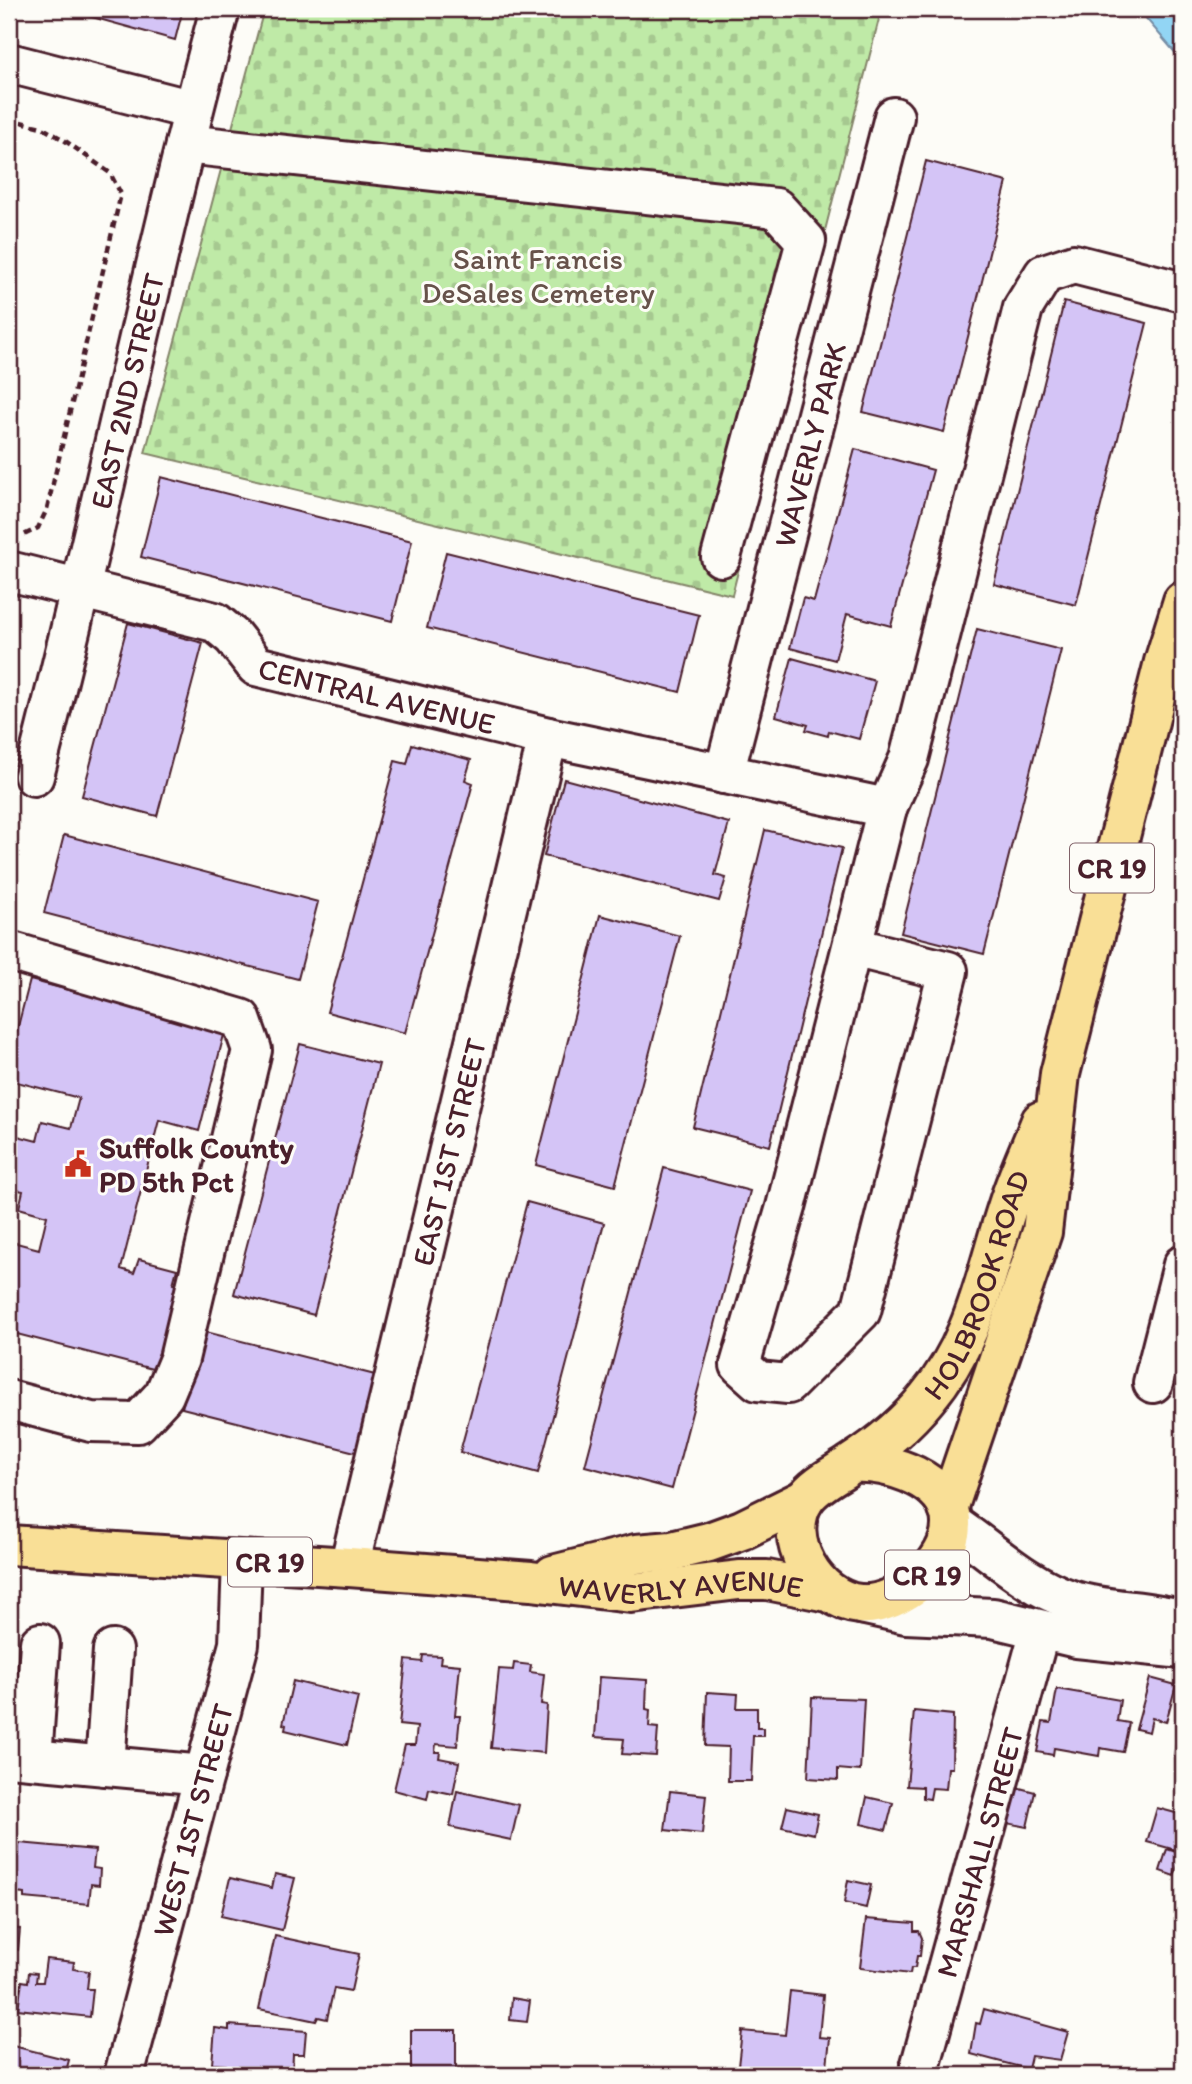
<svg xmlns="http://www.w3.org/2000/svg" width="1192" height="2084" viewBox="0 0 1192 2084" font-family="Itim,sans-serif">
<defs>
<pattern id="cemetery-stones" width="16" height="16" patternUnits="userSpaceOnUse" patternTransform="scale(1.75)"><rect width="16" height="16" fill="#bfeaa7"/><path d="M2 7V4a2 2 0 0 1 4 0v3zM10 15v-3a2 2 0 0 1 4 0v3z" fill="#a6c890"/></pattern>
</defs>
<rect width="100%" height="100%" fill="#fdfcf7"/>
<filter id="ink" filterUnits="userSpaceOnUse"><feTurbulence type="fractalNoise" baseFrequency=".0143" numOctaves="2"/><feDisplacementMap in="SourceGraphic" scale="14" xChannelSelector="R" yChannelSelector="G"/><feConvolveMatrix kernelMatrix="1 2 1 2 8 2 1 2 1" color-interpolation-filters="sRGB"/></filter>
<g filter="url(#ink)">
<path fill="url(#cemetery-stones)" stroke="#848469" stroke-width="2" d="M264,9L881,11L732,595L145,453Z"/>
<path fill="#92d5f4" stroke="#758ca4" stroke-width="2" d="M1138,9H1183V62Z"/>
<path fill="#d4c4f6" stroke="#4a1f2b" stroke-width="2" d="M63,9H183L175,40Z
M926,161L1007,182L944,432L863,412Z
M1064,302L1147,323L1076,605L994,584Z
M855,449L933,470L891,626L847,614L835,660L790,648L803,598L814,601Z
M161,477L412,541L392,621L141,557Z
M446,552L699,615L680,692L427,628Z
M128,623L203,643L157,816L82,796Z
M977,629L1061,650L984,954L901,933Z
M792,658L875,681L859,739L829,731L828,736L806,730L808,725L776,716Z
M412,744L471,760L465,780L473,783L405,1033L327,1012L395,761L407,764Z
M564,779L729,823L715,875L726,878L719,901L544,856Z
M765,830L842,848L770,1146L693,1127Z
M64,835L318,902L298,979L44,913Z
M600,915L680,936L615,1186L536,1165Z
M30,980L225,1031L199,1131L159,1120L121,1269L134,1273L139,1259L177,1269L173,1284L186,1287L164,1372L9,1332V1241L39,1249L47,1216L19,1208L23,1191L9,1188L10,1134L37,1141L42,1121L71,1128L79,1098L9,1080V1061Z
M300,1044L379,1064L314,1315L234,1294Z
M664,1168L750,1191L672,1489L585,1466Z
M527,1202L604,1223L538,1473L460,1452Z
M202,1331L379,1376L359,1453L182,1408Z
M423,1655L441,1656L440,1663L460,1665L455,1716H460L457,1746L436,1744L435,1752H440L439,1758L459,1762L453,1794L429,1789L427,1799L394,1790L405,1745H415L417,1727L399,1725L406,1660L422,1662Z
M514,1663L531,1665L530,1672L544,1674L541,1704L547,1705L544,1753L491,1748L499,1669L513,1670Z
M599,1677L647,1680L646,1709L650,1710L649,1727L658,1728L656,1756L622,1754L624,1739L595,1737Z
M1150,1678L1176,1685L1166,1722L1152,1718L1149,1732L1136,1729Z
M293,1681L358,1697L347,1745L285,1730L286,1725L283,1724Z
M1057,1689L1120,1700L1117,1721L1129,1723L1123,1752L1100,1748L1099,1756L1054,1748L1053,1755L1037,1752L1043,1722L1051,1723Z
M707,1692L738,1694L737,1708H757V1728H763V1736H753L751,1781H728L729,1747L705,1746Z
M812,1697L864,1699L860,1771L838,1769V1780L808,1778Z
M1182,1706L1183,1707V1769L1177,1768L1179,1756L1174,1755Z
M914,1711L953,1715L952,1768H948L946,1789L932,1788L930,1799L923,1798V1787L907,1786Z
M1016,1787L1035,1792L1027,1827L1007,1823Z
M457,1791L519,1805L511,1840L450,1827Z
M670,1791L706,1795L702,1834L665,1830Z
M867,1797L893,1803L886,1830L861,1824Z
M787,1807L818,1814L814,1834L782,1827Z
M1157,1808L1183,1815V1852L1147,1842Z
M19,1843L95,1850L93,1868L100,1869L99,1885L91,1884L89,1904L24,1898V1894L9,1892V1853L19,1855Z
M1167,1849L1182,1854L1174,1876L1160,1871Z
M275,1874L295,1878L282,1930L221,1916L230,1878L272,1888Z
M848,1880L871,1885L866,1908L844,1903Z
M866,1919L914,1923V1931H919L922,1938L920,1956H917L915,1968H911L910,1974L860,1968Z
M9,1928L20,1929L18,1950L9,1949Z
M275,1936L359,1954L351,1991L334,1988L327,2019L318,2017L316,2021L259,2009Z
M46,1959L74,1962L73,1969L89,1971L87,1989H93L90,2017L18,2009L22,1981L28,1982L29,1972L37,1973L36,1982H43Z
M790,1991L823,1995L819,2037L830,2038L826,2075H781V2071L738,2066L742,2031L785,2035Z
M512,1998L530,2001L527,2022L510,2020Z
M984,2009L1068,2032L1060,2060L1031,2056L1028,2069L971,2054L976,2023L980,2024Z
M229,2025L306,2031L304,2054H293L292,2075L225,2070L226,2065L212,2064L215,2028L229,2030Z
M411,2030H456V2075H411Z
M9,2045L69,2060L65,2075H9Z"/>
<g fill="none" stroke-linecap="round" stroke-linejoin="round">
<defs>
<g id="minor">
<path d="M9,63L193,110"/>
<path d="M185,144L776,208L806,241L721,557"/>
<path id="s1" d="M9,571L215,622L233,637L256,666L548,737L887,808L786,1207L740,1365L758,1381L788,1384L861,1311L948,971L853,947"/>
<path id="s2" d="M724,774L894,117"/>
<path id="s3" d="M34,776C100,521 152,263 220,9"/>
<path d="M887,808L909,759L1023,308L1044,274L1074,264L1183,292"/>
<path d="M9,951L241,1019L252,1050L179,1359L164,1395L138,1423L91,1422L9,1400"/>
<path d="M1153,1383L1183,1265"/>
<path d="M952,1524C991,1550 1025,1585 1071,1600C1107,1612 1147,1609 1183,1620"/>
<path id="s4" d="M349,1567L548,737"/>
<path d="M861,1604L906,1614L993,1618L1077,1638L1183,1649"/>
<path d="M9,1757L204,1775"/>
<path d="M32,1759L40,1643"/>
<path d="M105,1766L113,1650"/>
<path id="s5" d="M124,2075L239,1644L242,1561"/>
<path id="s6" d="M918,2075L1040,1630"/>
</g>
<g id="major">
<path id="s7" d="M853,1463C887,1460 951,1480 951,1523C952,1563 899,1607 860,1604C816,1600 779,1538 805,1499C815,1484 837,1474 851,1464C879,1446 906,1424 927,1398C976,1340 985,1274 1008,1205C1017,1176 1030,1149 1041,1121"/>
<path d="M948,1509L1042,1232L1060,1074L1164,662L1183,601"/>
<path id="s8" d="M9,1545L349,1567L531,1581L631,1593L739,1580H767L828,1592"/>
<path d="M553,1575L636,1554L672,1551L709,1542L742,1530L805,1499"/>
</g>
</defs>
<use href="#minor" stroke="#4a1f2b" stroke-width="44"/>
<use href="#major" stroke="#4a1f2b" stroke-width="44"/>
<path stroke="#4a1f2b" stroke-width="4.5" stroke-dasharray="7 5" stroke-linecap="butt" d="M9,119L41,127L64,140L110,173L121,194L47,509L38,528L24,535"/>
<use href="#minor" stroke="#fdfcf7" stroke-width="38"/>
<use href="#major" stroke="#f9df96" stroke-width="38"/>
</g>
</g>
<defs>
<symbol id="civic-bare" viewBox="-9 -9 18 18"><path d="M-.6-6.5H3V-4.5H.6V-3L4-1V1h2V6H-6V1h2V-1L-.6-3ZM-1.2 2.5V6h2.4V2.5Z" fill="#c8321e" stroke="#fdfcf7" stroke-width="2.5" paint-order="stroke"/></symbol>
</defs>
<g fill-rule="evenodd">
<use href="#civic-bare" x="59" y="1145" width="38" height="38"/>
</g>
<g text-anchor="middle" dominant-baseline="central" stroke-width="6" stroke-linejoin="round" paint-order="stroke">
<g fill="#fdfcf7" stroke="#806168" stroke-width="2">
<rect x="1070" y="843.5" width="84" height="49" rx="5"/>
<rect x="228" y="1537.5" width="84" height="49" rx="5"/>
<rect x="885" y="1550.5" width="84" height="49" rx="5"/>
</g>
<g font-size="28" font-weight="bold" fill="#4a1f2b">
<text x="1112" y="868">CR 19</text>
<text x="270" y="1562">CR 19</text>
<text x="927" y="1575">CR 19</text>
</g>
<g font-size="30" fill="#67524a" stroke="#fdfcf7">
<text x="538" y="258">Saint Francis<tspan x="538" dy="34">DeSales Cemetery</tspan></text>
</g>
<g font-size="30" fill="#4a1f2b" stroke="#fdfcf7">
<text stroke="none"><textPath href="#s3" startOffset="396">EAST 2ND STREET</textPath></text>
<text stroke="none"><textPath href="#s2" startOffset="340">WAVERLY PARK</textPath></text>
<text stroke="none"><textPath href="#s1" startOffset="397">CENTRAL AVENUE</textPath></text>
<text stroke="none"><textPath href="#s4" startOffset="427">EAST 1ST STREET</textPath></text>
<text stroke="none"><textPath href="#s7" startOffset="682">HOLBROOK ROAD</textPath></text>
<text stroke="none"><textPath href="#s8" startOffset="674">WAVERLY AVENUE</textPath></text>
<text stroke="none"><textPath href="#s5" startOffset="264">WEST 1ST STREET</textPath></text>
<text stroke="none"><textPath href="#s6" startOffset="231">MARSHALL STREET</textPath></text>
</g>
<g font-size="30" font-weight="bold" fill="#4a1f2b" stroke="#fdfcf7" text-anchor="start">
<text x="99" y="1147">Suffolk County<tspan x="99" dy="34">PD 5th Pct</tspan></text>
</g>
</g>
<rect width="1192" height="2084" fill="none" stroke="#fdfcf7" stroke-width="35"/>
<rect x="18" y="18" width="1157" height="2049" fill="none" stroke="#4a1f2b" stroke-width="2.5" filter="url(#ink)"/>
</svg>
